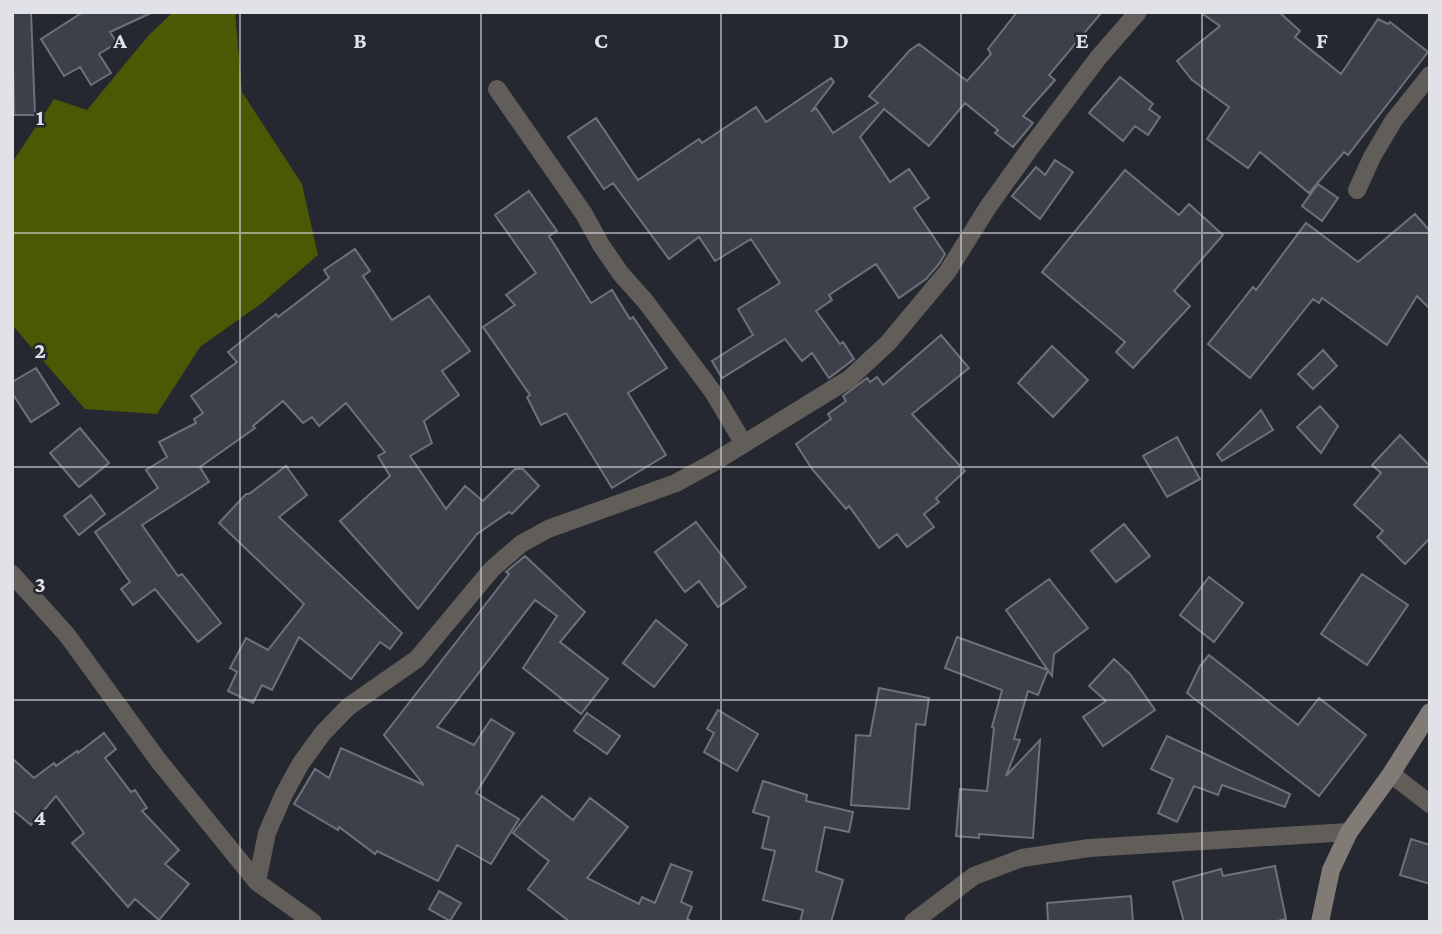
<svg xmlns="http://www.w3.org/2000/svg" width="1442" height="934" viewBox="0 0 1442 934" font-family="'Crimson Pro',serif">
<rect width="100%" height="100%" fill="#252731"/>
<path fill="#4b5804" d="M173,12H235L242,92L302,184L318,255L262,303L200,347L157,414L85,409L12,325V163L54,99L87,110L148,36Z"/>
<path fill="#3d404b" stroke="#6e717c" stroke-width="2" d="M12,12H31L35,115H14Z
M83,12H153L110,32L117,43L99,54L111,73L91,85L80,67L64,76L41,39Z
M1017,12H1102L1049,75L1055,80L1023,116L1033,123L1013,147L995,133L998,130L965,103L929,146L884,109L860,137L890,182L909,169L929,198L914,208L945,254L939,264L926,279L899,298L876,264L829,295L832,300L816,311L840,344L843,342L854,359L829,378L812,353L802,361L785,339L722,378L712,361L753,335L738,309L780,283L751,239L715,261L699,237L669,259L613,183L604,189L568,137L596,118L638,180L699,139L702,143L756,107L766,122L831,78L834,82L811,112L816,108L833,133L878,103L869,96L910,50L919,44L967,81L991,54L988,49Z
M1200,12H1279L1300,31L1295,37L1341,74L1378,19L1388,24L1390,22L1428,52L1348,155L1344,152L1309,193L1260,152L1248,168L1207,139L1229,107L1192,80L1177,61L1220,26Z
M1120,77L1153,104L1149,109L1160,117L1148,135L1135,126L1123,141L1089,113Z
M1055,160L1073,172L1040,219L1012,196L1036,167L1045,175Z
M1125,170L1179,215L1189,204L1223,235L1174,291L1190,306L1133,368L1116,352L1125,342L1042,272Z
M1318,184L1338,198L1322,221L1302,206Z
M529,191L557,231L549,236L591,303L612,290L630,319L633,317L667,368L628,393L666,455L612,488L566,413L541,425L527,397L530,395L483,327L515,305L506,295L536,273L495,215Z
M1415,214L1430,231V309L1417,296L1387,345L1322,298L1319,303L1313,299L1250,378L1208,344L1253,287L1256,290L1306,223L1358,262Z
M355,249L370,271L363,276L392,320L429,296L470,351L442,371L459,395L424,421L432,443L410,456L446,509L465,486L483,501L515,469H523L539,486L512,514L509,512L477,534L418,609L340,521L390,476L378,456L385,452L346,403L319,426L312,417L303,423L283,401L253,426L255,428L200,467L209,482L142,525L178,576L182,574L221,623L198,642L155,589L133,605L121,589L130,582L95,532L158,488L146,470L167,457L159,442L196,423L194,419L203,413L191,396L237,362L228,352L276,314L278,317L329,278L324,270Z
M941,335L969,368L912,414L965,471L936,498L939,502L924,514L934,527L907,547L897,534L879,548L849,506L846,509L812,469L796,444L831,419L828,414L846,401L843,396L867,378L870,382L877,377L883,385Z
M1052,346L1088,380L1053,417L1018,383Z
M1323,350L1337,366L1313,389L1298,374Z
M36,368L59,404L31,422L12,393V382Z
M1320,406L1338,426L1321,453L1297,427Z
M1261,410L1273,430L1222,461L1217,454Z
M80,428L109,463L79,487L50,453Z
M1400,435L1430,466V538L1405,564L1377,537L1383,531L1354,505L1381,473L1372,465Z
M1177,437L1200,479L1167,497L1143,456Z
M286,466L307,495L279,517L402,633L390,649L380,642L351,679L299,637L272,690L262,685L253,703L228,691L237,672L230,668L246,638L268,650L304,604L219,523L246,494H249Z
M91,495L105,514L79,535L64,516Z
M696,522L746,587L718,607L699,581L685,592L655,552Z
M1124,524L1150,556L1116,582L1091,551Z
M525,556L585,612L560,642L608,679L581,714L523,668L557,616L535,600L437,727L474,745L491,719L514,733L476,793L519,819L491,864L457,845L438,881L377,851L375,854L339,827L338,830L294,804L315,769L329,778L341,748L424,785L384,735L509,574L506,572Z
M1362,574L1408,605L1367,665L1321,634Z
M1209,577L1243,603L1214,642L1180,615Z
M1049,579L1088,628L1054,654L1052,676L1006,610Z
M656,620L687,645L654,687L623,663Z
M957,637L1048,670L1038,695L1028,691L1014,739L1020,740L1006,776L1040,740L1033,838L979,834V838L956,836L960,789L987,791L994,728L992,727L1002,690L945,668Z
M1209,655L1298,725L1319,698L1366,735L1319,796L1187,693L1200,666Z
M1114,659L1130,674L1155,710L1103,746L1083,717L1106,701L1089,686Z
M879,688L929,698L925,725L916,724L909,809L851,805L856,735L870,736Z
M718,710L758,734L737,771L704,752L714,733L707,729Z
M587,713L620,736L607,754L574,731Z
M104,733L116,749L105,758L131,792L135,790L147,808L142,811L179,850L165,864L189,884L159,920L135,899L128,907L72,843L84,833L56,796L31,825L12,809V758L34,778L54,763L56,766L77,751L78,753Z
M1167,736L1290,794L1285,807L1222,785L1218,795L1194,786L1177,822L1158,813L1173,779L1151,769Z
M763,781L807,795L806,801L853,812L849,832L825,827L816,871L843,880L831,922H800L803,910L763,900L775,851L762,848L769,817L753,812Z
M542,796L573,820L590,798L628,827L587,878L639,904L642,897L655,903L671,864L692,872L681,902L692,907L687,919L693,922H570L528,889L549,861L513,833Z
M1411,839L1430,845V884L1400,875Z
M1275,866L1286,919L1273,922H1184L1173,882L1221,869L1223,876Z
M439,891L461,903L450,921L429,909Z
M1131,896L1133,922H1048L1047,903Z"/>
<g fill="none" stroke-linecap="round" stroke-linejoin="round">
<path stroke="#615e59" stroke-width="18" d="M497,89L584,214L601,245L621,274L646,302L713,392L744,444
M1357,190L1372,157L1394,120L1430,75
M12,574L67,635L158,760L257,882L313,922
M1391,774L1430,804
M257,882L267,833L284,794L301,763L323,733L348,707L417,659L492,569L521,544L548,529L676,483L716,461L849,379L888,343L948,271L988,207L1031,147L1098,58L1138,12
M913,922L974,876L1022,858L1089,848L1349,832"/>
<path stroke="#807c75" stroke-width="18" d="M1320,922L1331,870L1349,832L1391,774L1430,712"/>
</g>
<path fill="none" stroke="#e0e2e8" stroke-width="2" stroke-opacity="0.55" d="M240,12V922M481,12V922M721,12V922M961,12V922M1202,12V922M12,233H1430M12,467H1430M12,700H1430"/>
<g font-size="23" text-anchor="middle" font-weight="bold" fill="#e0e2e8" stroke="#252731" stroke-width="5" stroke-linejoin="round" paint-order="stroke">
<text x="120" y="48">A</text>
<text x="360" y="48">B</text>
<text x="601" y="48">C</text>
<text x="841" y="48">D</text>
<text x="1082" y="48">E</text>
<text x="1322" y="48">F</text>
<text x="40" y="125">1</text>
<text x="40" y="358">2</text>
<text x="40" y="592">3</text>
<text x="40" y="825">4</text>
</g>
<rect width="1442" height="934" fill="none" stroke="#e0e2e8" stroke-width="28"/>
</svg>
